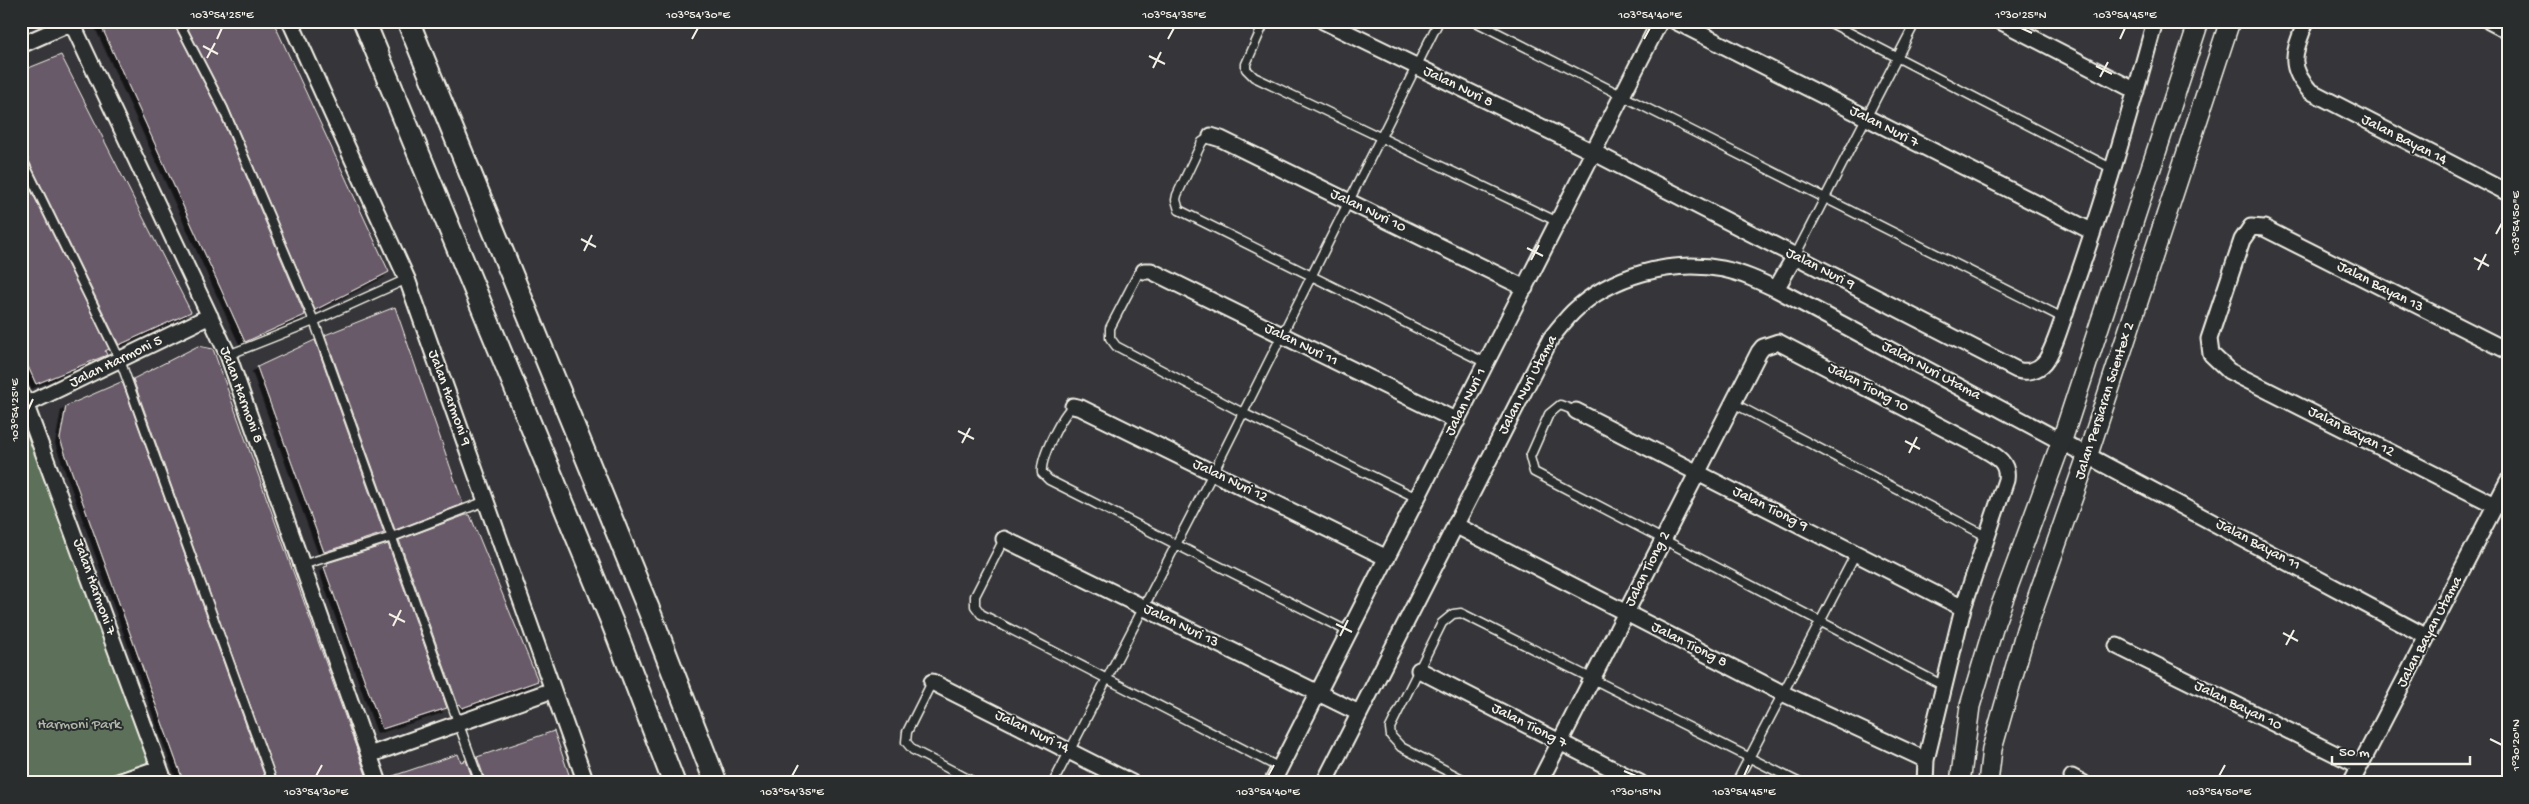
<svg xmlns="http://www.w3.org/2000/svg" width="2529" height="804" viewBox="0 0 2529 804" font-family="'Gochi Hand',sans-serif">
<defs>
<filter id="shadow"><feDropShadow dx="-4.5" dy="4.5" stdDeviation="0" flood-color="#0009"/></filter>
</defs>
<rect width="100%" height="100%" fill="#36363a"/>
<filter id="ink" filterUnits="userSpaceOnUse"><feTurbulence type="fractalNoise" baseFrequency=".02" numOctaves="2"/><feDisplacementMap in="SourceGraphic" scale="10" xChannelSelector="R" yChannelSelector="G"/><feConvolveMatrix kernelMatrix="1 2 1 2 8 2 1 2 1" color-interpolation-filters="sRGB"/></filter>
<g filter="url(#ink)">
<path fill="#5c705a" stroke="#a8b0a1" d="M21,418H23L157,772L131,783H21Z"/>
<path fill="#685a68" stroke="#f4f1e8" filter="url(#shadow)" d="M99,21H172L218,110L305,315L245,342Z
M184,21H273L389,272L315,310L228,106Z
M61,55L191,312L119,345L26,155L21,151V71Z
M21,170L109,349L105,351L107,355L36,384L21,351Z
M395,307L463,504L395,530L325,335Z
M315,340L384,533L324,552L257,367Z
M198,346L213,349L369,783H278L133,379Z
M121,382L123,384L267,783H184L60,439L66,406Z
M466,515H470L538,681L462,708L460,704L458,705L399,540Z
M388,544L447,708L382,729L324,567L328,566L327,563Z
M554,731L572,783H486L477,757Z
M458,754L461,762L466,760L474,783H388L387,778Z"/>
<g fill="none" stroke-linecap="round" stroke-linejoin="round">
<defs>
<path id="service" d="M178,21L223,108L314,321L480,783
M1265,21L1246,64V69L1254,77L1558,222
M1474,21L2063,318
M1827,21L2113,169
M1211,136L1202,142L1177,195L1176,200L1179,210L1486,363
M21,157L120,360L273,783
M1795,256L1916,21
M1144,271L1138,274L1110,328V338L1116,346L1243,413L1417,498
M228,355L314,321L407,279
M1733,403L1986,536
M1073,406C1062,415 1040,458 1042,473L1049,480L1349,632
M1576,411L1560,405L1549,414L1530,457L1534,472L1944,686
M1004,539L975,596V606L981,614L1280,768
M302,565L392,537L486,501
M932,682L907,732L906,742L913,750L976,783
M1053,783L1213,473L1439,21
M1470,783L1401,747L1391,736L1390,728L1442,623L1453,614L1461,613L1800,783
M1736,783L1856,553"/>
<path id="minor" d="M71,21L228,355L379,783
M290,21L407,279L586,783
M1323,21L1593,152L2017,370C2026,373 2037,371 2044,363C2054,352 2065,311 2071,296C2103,206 2130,114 2155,21
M1675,21L2093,232
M2000,21L2136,91
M2306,21C2295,51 2286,65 2310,91L2508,193
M2489,21L2508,31
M21,45L71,23
M1211,136L1221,139L1525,288
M1144,271H1151L1457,421
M1776,289L1795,256
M21,392L165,783
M1073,406L1081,408L1387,558
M21,407L210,316
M1576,411L1963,608
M2495,505L2229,371L2211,354L2209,339L2242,240L2251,227L2264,228L2508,351
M1455,525L1782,693L1926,760
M1004,539L1359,713
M2117,646L2360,766
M1419,670L1640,783
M932,682L1132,783
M369,755L553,690
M2072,777L2083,783
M115,783L159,768
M1272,783L1660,21
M1324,783L1551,338C1558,329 1565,320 1573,312C1611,275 1672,259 1723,269C1742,273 1759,281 1776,289L2427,637
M1539,783L1759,352L1763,347L1778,342L1980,447C1994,455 2009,461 2006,480L1963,608L1926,760L1925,783
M2351,783L2508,481"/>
<path id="tertiary" d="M1960,783L1970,706L1995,622L2062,440L2199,21
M1988,783L1992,749L2026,630L2088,454L2230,21"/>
<path id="secondary" d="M364,21L612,622L674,783
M408,21L648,608L716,783"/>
</defs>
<use href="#service" stroke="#f4f1e8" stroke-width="11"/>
<use href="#minor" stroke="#f4f1e8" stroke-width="19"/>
<use href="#tertiary" stroke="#f4f1e8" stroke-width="22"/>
<use href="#secondary" stroke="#f4f1e8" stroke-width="25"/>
<use href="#service" stroke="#2a2d2e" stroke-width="8"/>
<use href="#minor" stroke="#2a2d2e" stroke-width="15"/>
<use href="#tertiary" stroke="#2a2d2e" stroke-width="19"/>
<use href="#secondary" stroke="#2a2d2e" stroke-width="21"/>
</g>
</g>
<path fill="none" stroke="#f4f1e8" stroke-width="2" d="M2021,28L2032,33M217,39L222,28M692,39L698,28M1168,39L1174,28M1644,39L1650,28M2120,39L2125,28M203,46L218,54M1149,56L1165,64M207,58L215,43M2096,66L2112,74M1153,68L1161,52M2100,77L2108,62M2496,234L2502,223M581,239L596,247M1527,248L1543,256M584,251L592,235M2474,258L2489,266M1531,260L1539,245M2478,270L2486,254M28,410L33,399M958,431L974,439M1905,441L1920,449M962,443L970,428M1909,453L1917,437M389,614L405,622M1336,624L1352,632M393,626L401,610M2283,633L2298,641M1340,636L1348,620M2286,645L2294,630M2490,739L2502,745M1624,771L1636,776M316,776L322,765M792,776L798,765M1268,776L1274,765M1744,776L1749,765M2219,776L2225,765"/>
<g text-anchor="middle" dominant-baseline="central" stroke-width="4" stroke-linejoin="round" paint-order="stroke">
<g font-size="15" fill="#f4f1e8" stroke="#2a2d2e">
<text transform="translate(1458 87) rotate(26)">Jalan Nuri 8</text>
<text transform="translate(1884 127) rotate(27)">Jalan Nuri 7</text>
<text transform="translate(2404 140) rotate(27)">Jalan Bayan 14</text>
<text transform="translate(1368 211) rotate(26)">Jalan Nuri 10</text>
<text transform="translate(1820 269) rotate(27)">Jalan Nuri 9</text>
<text transform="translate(2380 287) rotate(27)">Jalan Bayan 13</text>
<text transform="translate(1301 345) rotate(26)">Jalan Nuri 11</text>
<text transform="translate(116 362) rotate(-26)">Jalan Harmoni 5</text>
<text transform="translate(1931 371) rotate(28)">Jalan Nuri Utama</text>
<text transform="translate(1528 385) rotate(-62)">Jalan Nuri Utama</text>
<text transform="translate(1868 388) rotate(28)">Jalan Tiong 10</text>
<text transform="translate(241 395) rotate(70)">Jalan Harmoni 8</text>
<text transform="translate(449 398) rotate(70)">Jalan Harmoni 9</text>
<text transform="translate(2105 401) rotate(-72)">Jalan Persiaran Scientex 2</text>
<text transform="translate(1466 402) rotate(-63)">Jalan Nuri 1</text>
<text transform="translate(2351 432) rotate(27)">Jalan Bayan 12</text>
<text transform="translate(1230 481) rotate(26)">Jalan Nuri 12</text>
<text transform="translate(1770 509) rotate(27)">Jalan Tiong 9</text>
<text transform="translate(2258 545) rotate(28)">Jalan Bayan 11</text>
<text transform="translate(1648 569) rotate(-63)">Jalan Tiong 2</text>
<text transform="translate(94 587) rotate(70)">Jalan Harmoni 7</text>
<text transform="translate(1181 626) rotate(26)">Jalan Nuri 13</text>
<text transform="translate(2430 632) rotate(-62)">Jalan Bayan Utama</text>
<text transform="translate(1689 645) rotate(27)">Jalan Tiong 8</text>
<text transform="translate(2238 706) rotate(26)">Jalan Bayan 10</text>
<text transform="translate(1529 726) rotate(27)">Jalan Tiong 7</text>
<text transform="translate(1032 732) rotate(26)">Jalan Nuri 14</text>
</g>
<g font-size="15" fill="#b0b7a8" stroke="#2a2d2e">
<text x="79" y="725">Harmoni Park</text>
</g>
</g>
<rect width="2529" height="804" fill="none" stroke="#2a2d2e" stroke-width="55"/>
<path d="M2332 756v8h138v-8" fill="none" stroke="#f4f1e8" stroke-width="2.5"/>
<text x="2339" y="756" font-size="15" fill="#f4f1e8" stroke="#2a2d2e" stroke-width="4" paint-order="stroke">50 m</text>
<rect x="28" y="28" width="2474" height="748" fill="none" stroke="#f4f1e8" stroke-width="2"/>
<g font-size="12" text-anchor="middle" fill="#f4f1e8">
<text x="222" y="18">103°54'25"E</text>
<text x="698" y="18">103°54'30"E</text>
<text x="1174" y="18">103°54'35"E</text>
<text x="1650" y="18">103°54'40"E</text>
<text x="2021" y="18">1°30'25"N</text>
<text x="2125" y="18">103°54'45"E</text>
<text transform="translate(2515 223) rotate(-90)" y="4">103°54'50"E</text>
<text transform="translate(14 410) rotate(-90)" y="4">103°54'25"E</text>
<text transform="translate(2515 745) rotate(-90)" y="4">1°30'20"N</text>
<text x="316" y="795">103°54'30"E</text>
<text x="792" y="795">103°54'35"E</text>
<text x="1268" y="795">103°54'40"E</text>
<text x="1636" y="795">1°30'15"N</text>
<text x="1744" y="795">103°54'45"E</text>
<text x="2219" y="795">103°54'50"E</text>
</g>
</svg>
